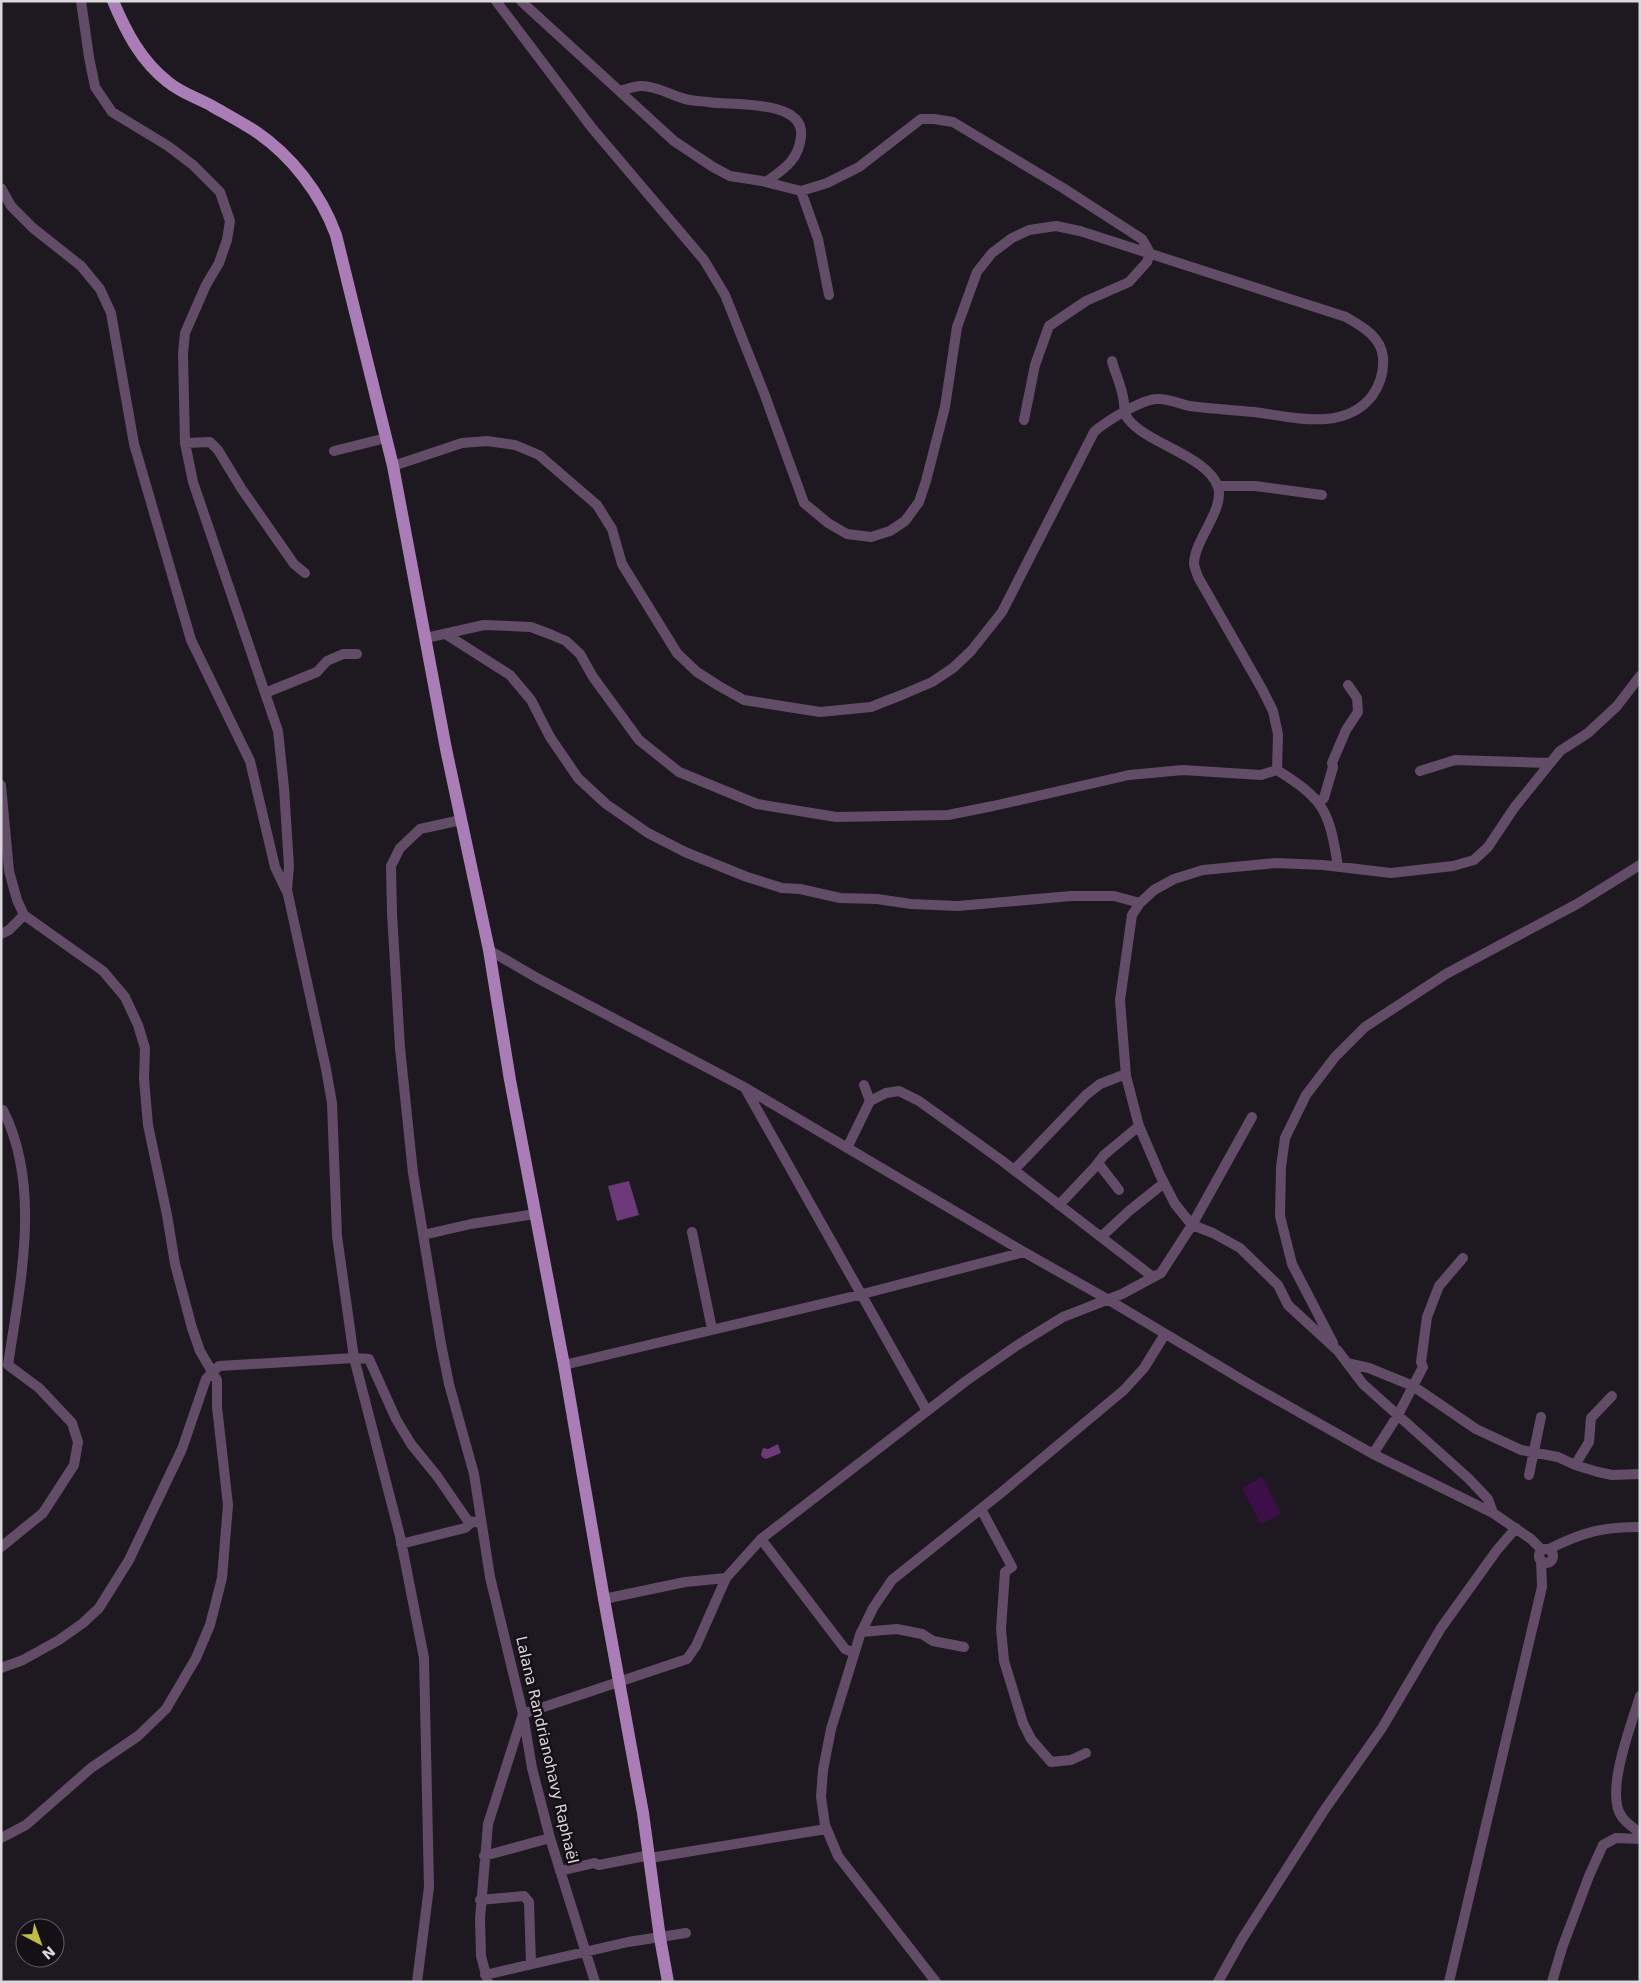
<svg xmlns="http://www.w3.org/2000/svg" width="1641" height="1983" viewBox="0 0 1641 1983" font-family="'DejaVu Sans',sans-serif">
<rect width="100%" height="100%" fill="#1e1920"/>
<path fill="#3d0f48" d="M1262,1477L1281,1514L1261,1524L1242,1488Z"/>
<path fill="#6c3979" d="M629,1181L639,1215L617,1221L608,1186Z
M778,1444L781,1453L766,1459L762,1457L761,1454L763,1448L768,1449Z"/>
<g fill="none" stroke-linecap="round" stroke-linejoin="round">
<path stroke="#624c68" stroke-width="10" d="M81,1L89,57L95,87L112,112L168,146L193,165L220,192L230,221L227,240L219,263L206,285L185,333L183,354L185,443L193,482L278,731L284,788L289,866L287,890L326,1069L332,1103L337,1236L354,1358L400,1536L424,1658L429,1887L417,1982
M521,1L674,141L713,167L730,176L762,181L801,191L827,183L859,167L921,119H934L953,122L1063,188L1142,239L1150,253L1147,262L1129,282L1086,301L1049,326L1035,365L1024,420
M620,91C626,89 635,86 642,86C656,86 669,94 682,98C690,101 699,101 708,102C732,106 805,99 801,136C799,160 784,169 766,182
M1,188L11,206L33,228L81,266L100,289L111,313L134,444L191,640L250,761L275,867L286,890
M801,191L818,239L829,295
M1112,361C1115,373 1121,385 1123,397C1125,405 1123,412 1128,419C1147,444 1208,456 1218,487C1225,509 1195,539 1194,563C1194,567 1197,573 1198,577L1262,689L1273,711L1278,734L1277,770
M185,443L210,442L218,450L241,488L294,564L305,573
M334,451L386,438
M393,466L462,443L487,441L515,445L539,455L597,505L612,529L622,564L677,653L697,672L719,686L744,700L820,712L871,707L904,694L932,682L953,668L971,651L1002,612L1094,432C1105,422 1142,399 1157,399C1168,398 1179,404 1190,406C1211,409 1233,410 1254,412C1293,417 1344,432 1372,396C1380,385 1384,371 1383,357C1381,336 1361,326 1346,317L1080,231L1056,226L1029,230L1012,238L992,253L977,272L957,327L945,407L926,481L919,502L905,521L890,531L871,537L847,534L828,523L804,503L764,393L725,295L704,260L592,128L496,1
M1218,486H1255L1322,495
M447,635L510,675L531,700L550,737L578,778L606,804L648,833L685,852L747,877L782,888L800,889L840,898L877,899L911,904L958,906L1071,896H1114L1140,903
M426,638L484,625L531,627L552,635L566,641L580,654L593,677L639,740L679,772L757,804L836,817L948,815L993,806L1129,775L1183,770L1261,775L1277,770
M265,693L317,672L327,661L343,654H357
M1277,770C1325,800 1329,811 1338,866
M1420,771L1455,760L1550,763
M1,785L9,871L17,900L24,915L103,971L125,997L138,1025L145,1048L144,1079L148,1125L167,1215L175,1264L192,1328L200,1351L217,1380V1407L228,1505L222,1578L210,1625L196,1658L166,1709L138,1736L91,1768L26,1825L1,1838
M1319,802L1324,798L1333,767L1332,763L1346,730L1358,712L1357,698L1348,685
M461,820L420,829L400,848L391,866L392,913L400,1048L413,1173L441,1344L449,1384L474,1474L490,1577L523,1714L532,1768L550,1838L595,1982
M1,934L9,930L24,915
M489,950L537,978L744,1087L1024,1252L1107,1299L1251,1385L1373,1454L1493,1513L1531,1539L1542,1550
M745,1088L927,1411
M870,1101L886,1093L899,1091L919,1101L1001,1160L1153,1277
M1,1111L3,1110C42,1187 20,1284 8,1365L39,1388L72,1423L78,1442L74,1465L43,1513L1,1547
M847,1148L870,1101L864,1085
M1098,1163L1119,1190
M1014,1170L1086,1095L1100,1084L1126,1074
M1059,1205L1094,1168L1104,1155L1139,1126
M692,1232L712,1329
M423,1235L471,1224L535,1214
M1101,1237L1129,1211L1164,1183
M1333,1343L1292,1264L1280,1216L1281,1167L1285,1138L1306,1095L1335,1057L1365,1027L1446,974L1577,904L1640,865
M1347,1363L1369,1368L1413,1386L1476,1429L1521,1450L1558,1457L1575,1465L1598,1472L1612,1475L1640,1474
M564,1365L859,1295L1024,1252
M1373,1454L1398,1415L1423,1367L1421,1362L1427,1317L1439,1286L1463,1258
M1575,1465L1589,1442L1591,1418L1612,1396
M1529,1475L1541,1417
M981,1509L1012,1567L1005,1572L1001,1629L1004,1661L1023,1723L1031,1739L1051,1762L1071,1760L1086,1753
M1493,1513L1488,1499L1468,1478L1363,1384L1338,1351L1288,1305L1278,1285L1240,1248L1213,1233L1192,1225L1175,1204L1160,1175L1139,1126L1126,1076L1120,1000L1132,915L1140,903L1154,890L1174,879L1203,870L1276,863L1323,865L1391,873L1453,866L1474,860L1488,847L1514,808L1560,751L1588,733L1617,706L1640,676
M761,1539L845,1649L854,1653
M401,1544L465,1528L472,1522
M1549,1549C1583,1532 1602,1527 1640,1527
M1539 1556a7 7 0 1 1 14 0a7 7 0 1 1-14 0Z
M604,1599L685,1582L726,1578L761,1539L966,1381L1016,1346L1063,1317L1122,1294L1161,1273L1192,1225L1252,1117
M861,1632L897,1629L922,1634L933,1641L964,1647
M1,1668L23,1660L59,1640L83,1623L99,1608L129,1560L182,1449L206,1379L219,1366L354,1358L369,1359L396,1419L411,1444L437,1476L468,1521L481,1523
M1640,1696C1632,1723 1604,1793 1622,1817C1626,1823 1634,1828 1640,1833
M484,1856L550,1838
M560,1871L594,1863L599,1865L645,1856L650,1858L826,1829
M480,1900L524,1896L529,1902L531,1964
M485,1975L628,1942L686,1933
M488,1982L481,1956L480,1919L488,1824L523,1714L687,1659L696,1646L726,1578
M936,1982L838,1856L825,1825L821,1797L823,1770L831,1729L860,1635L873,1608L892,1580L1002,1492L1124,1390L1144,1368L1165,1334
M1218,1982L1242,1939L1323,1812L1382,1728L1441,1628L1497,1550L1516,1528
M1449,1982L1542,1587L1541,1560
M1552,1982L1562,1948L1589,1876L1603,1845L1616,1838L1640,1839"/>
<path stroke="#aa7db6" stroke-width="12" d="M113,1C126,32 141,61 168,82C181,93 198,98 212,106C226,114 241,122 255,131C292,156 321,194 336,235L393,466L446,749L489,950L510,1080L564,1365L604,1599L643,1813L660,1938L668,1982"/>
</g>
<g text-anchor="middle" dominant-baseline="central" stroke-width="5" stroke-linejoin="round" paint-order="stroke">
<g font-size="15" fill="#dbd8dc" stroke="#151016">
<text transform="translate(547 1750) rotate(77)">Lalana Randrianohavy Raphaël</text>
</g>
</g>
<rect width="1641" height="1983" fill="none" stroke="#dbd8dc" stroke-width="5"/>
<g transform="translate(40 1943) rotate(139)"><circle r="24" fill="#151016" stroke="#646065"/>
<path d="M0-4L9 19L0 12L-9 19Z" fill="#bfbe41"/>
<text y="-8" font-size="14" font-weight="bold" text-anchor="middle" fill="#dbd8dc">N</text>
</g>
</svg>
